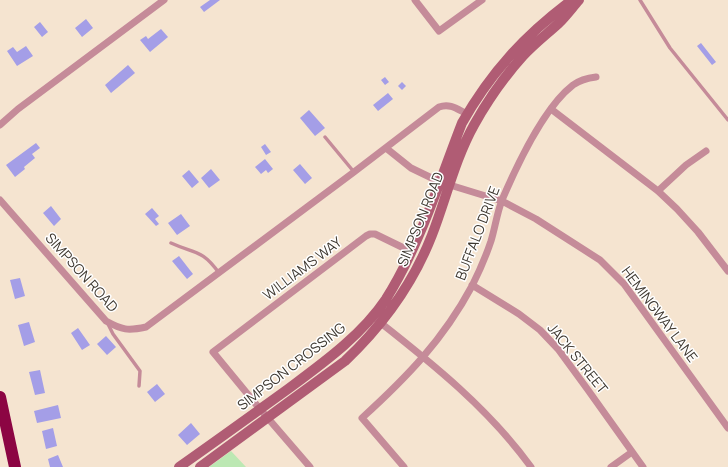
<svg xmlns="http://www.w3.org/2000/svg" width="728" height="467" viewBox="0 0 728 467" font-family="Manrope,sans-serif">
<rect width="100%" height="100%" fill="#f5e4d0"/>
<path fill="#bce8b3" d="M231,451L246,467H209Z"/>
<path fill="#a49ee7" d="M210,0H220L204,12L200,7Z
M86,19L93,28L82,37L75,28Z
M40,22L48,32L42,37L34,27Z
M161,29L168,37L150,52L140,40L146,36L148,39Z
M701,43L716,62L712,65L697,46Z
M26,46L33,56L17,66L7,51L13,47L17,52Z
M128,65L135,73L111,93L105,85Z
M385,77L389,82L385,85L381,80Z
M402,82L406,86L402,90L398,86Z
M388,93L393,99L378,111L373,105Z
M309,110L325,128L315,136L300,118Z
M36,143L40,148L32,154L35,158L24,167L25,169L15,177L6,165Z
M265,144L271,152L266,155L261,147Z
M265,159L273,169L268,173L266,170L261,174L255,167Z
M300,164L312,178L305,184L293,170Z
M211,169L220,180L209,188L201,178Z
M189,170L199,182L192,188L182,176Z
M51,206L61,219L54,226L43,213Z
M152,208L159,216L155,219L159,224L156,226L145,214Z
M181,214L190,226L177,235L168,223Z
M179,256L193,274L187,279L172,261Z
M20,278L25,296L15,299L10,280Z
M29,322L35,342L24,346L18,325Z
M78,328L90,345L82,350L71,333Z
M106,336L116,347L107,355L97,344Z
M40,370L45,393L35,395L29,372Z
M157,384L165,394L155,402L147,392Z
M58,405L61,418L37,423L34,411Z
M191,423L200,434L187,445L178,435Z
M53,428L57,446L46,449L42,431Z
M58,455L63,467H50L48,459Z"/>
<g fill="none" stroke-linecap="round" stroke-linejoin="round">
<path stroke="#c58b99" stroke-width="3.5" d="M640,0L670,48L728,120
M325,137L354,172
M171,243C195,254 202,249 219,273
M108,324L113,334L140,371L139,386"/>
<path stroke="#c58b99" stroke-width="7" d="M415,0L439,31L482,0
M551,109L658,191L677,209L698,232L728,271
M0,125L18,109L164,0
M386,148L411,168L440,182L502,201L536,219L600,260L624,284L728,428
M658,191L686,165L706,151
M0,200L106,321C122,330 128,331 146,327L354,172L439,107C450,103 457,109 467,114
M472,285L519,314L540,330L558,349L588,390L643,467
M377,320C433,364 489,409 531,467
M310,467L260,409L213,352L366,236L370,234H375L412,252
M404,467L362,418C407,377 443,340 472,286C479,272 486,256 491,241C495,228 497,213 502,200C517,165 543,108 573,85C580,80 588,78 596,77
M611,467L632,452"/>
<path stroke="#b05c74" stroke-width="10" d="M179,467C216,441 252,415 288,389C323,363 362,335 386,299C420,245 439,182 462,123C491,72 525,35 572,0
M200,467L345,361C383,325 413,284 432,235C446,199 455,159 474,125C488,100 504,77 523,56C534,44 547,34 559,23C566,16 572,8 579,0"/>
<path stroke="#8c0543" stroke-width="12" d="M0,397L15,467"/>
</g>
<g text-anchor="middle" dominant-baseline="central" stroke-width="3" stroke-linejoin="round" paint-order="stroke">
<g font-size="14" fill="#3e3830" stroke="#fff">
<text transform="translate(420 219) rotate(-68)">SIMPSON ROAD</text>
<text transform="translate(477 233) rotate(-69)">BUFFALO DRIVE</text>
<text transform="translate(302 268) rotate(-37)">WILLIAMS WAY</text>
<text transform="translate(82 272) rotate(48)">SIMPSON ROAD</text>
<text transform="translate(660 314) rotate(53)">HEMINGWAY LANE</text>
<text transform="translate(578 358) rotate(51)">JACK STREET</text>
<text transform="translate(291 366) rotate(-38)">SIMPSON CROSSING</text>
</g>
</g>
</svg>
